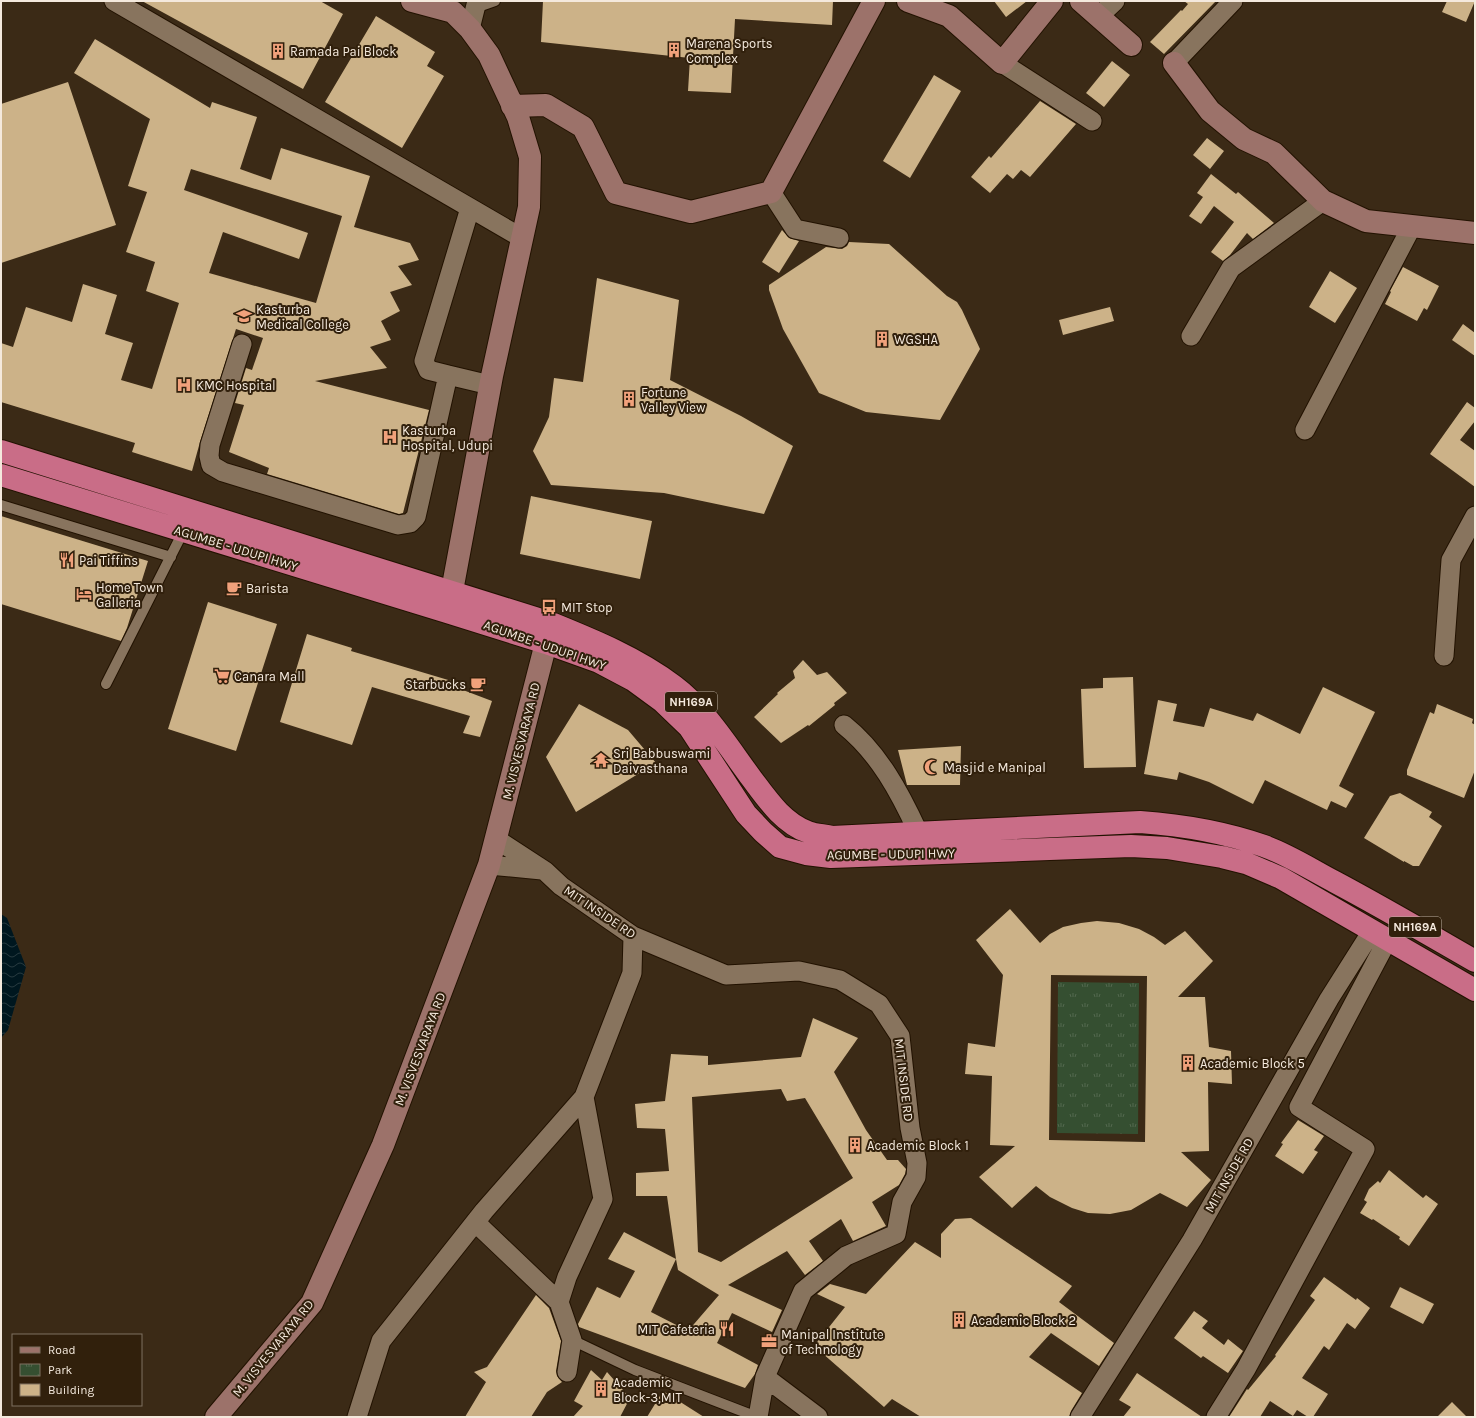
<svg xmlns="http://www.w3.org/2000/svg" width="1476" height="1418" viewBox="0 0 1476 1418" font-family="Karla,sans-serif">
<defs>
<pattern id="park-tufts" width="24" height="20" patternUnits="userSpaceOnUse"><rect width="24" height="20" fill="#354f31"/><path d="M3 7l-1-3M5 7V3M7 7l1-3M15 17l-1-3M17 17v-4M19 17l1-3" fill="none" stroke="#53684e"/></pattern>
<pattern id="water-waves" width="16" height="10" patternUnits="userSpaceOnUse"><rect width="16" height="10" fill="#00171f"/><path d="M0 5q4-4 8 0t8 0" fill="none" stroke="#26393f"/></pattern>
</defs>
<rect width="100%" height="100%" fill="#3b2a16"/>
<path fill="url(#park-tufts)" d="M1058,982L1139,983L1138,1134L1057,1133Z"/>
<path fill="url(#water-waves)" d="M1,914L7,918L26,967L8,1030L1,1038Z"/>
<path fill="#ccb288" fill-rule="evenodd" d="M142,1H320L343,14L303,89Z
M543,1H833L832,25L735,19L731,93L688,91L690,58L541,42Z
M994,1H1027L1006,17Z
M1184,1H1216L1164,54L1150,42L1181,10L1182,11L1188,4Z
M1447,1H1475L1466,22L1442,12Z
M376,16L435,52L427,66L444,76L402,148L325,102Z
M95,39L210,108L212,102L257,117L240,169L271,180L281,148L370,176L354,227L410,243L419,260L398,266L412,285L390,292L400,311L381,321L391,340L370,347L387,368L315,381L429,410L403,513L399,514L267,474L269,468L229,452L244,405L235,403L246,368L252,370L263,338L236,329L200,442L192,471L132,452L135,443L1,402V343L13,347L26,307L72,322L83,284L117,295L105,334L133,343L121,380L152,389L179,303L146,291L155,262L126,252L147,192L128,186L150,119L74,73ZM191,169L342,216L316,303L209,273L223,232L299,259L308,233L184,190Z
M1112,61L1130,75L1104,107L1086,93Z
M934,75L961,91L910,178L883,161Z
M68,82L116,225L1,263V104Z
M1040,101L1076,124L1030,177L1021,170L1013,179L1007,174L990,193L971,177L989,156L991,158Z
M1207,138L1224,151L1210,169L1193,155Z
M1211,174L1236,194L1238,192L1274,223L1253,239L1247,233L1230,255L1223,261L1211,252L1234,222L1214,206L1201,224L1189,216L1203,197L1197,193Z
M782,230L789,238L799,241L779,273L762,262Z
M849,242L889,244L947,296L957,302L962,310L980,349L940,420L866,412L819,393L783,329L769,290V285L826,247L842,249L847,246Z
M1403,267L1439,286L1427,310L1424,308L1417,321L1385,304L1391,292L1390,291Z
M1330,271L1357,288L1335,323L1309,307Z
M597,278L679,300L670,380L741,416L793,446L764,514L664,493L551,485L533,451L549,417L554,378L583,382Z
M1110,307L1114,321L1063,335L1059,320Z
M1463,324L1475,333V356L1452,340Z
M1467,402L1475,408V421L1460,440L1475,451V487L1430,454Z
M531,496L652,521L640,579L520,554Z
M1,516L148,561L127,628L121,641L1,604Z
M208,602L277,624L236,751L168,729Z
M307,634L352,648L351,651L465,685L463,690L492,701L480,737L463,733L470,716L372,687L352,745L280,722Z
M803,660L817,675L827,672L847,693L834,703L835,705L809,726L808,725L781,743L754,717L778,694L777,693L795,678L793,671Z
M1133,677L1136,767L1084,768L1081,689L1103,688V678Z
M1323,687L1375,712L1339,786L1354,794L1346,808L1331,801L1327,810L1265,780L1253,804L1209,782L1179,772L1177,780L1144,774L1158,700L1177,704L1173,721L1204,727L1210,708L1253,721L1257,713L1300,734Z
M579,704L628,730L656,763L576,812L546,757Z
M1437,704L1473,719L1472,723L1475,725V770L1464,798L1407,775V770L1430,712L1434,714Z
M961,746L960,785H907L898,750Z
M1400,793L1432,812L1429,817L1442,826L1419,866H1413L1404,861V862L1364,838L1390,796Z
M1010,909L1040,943L1050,934L1063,927L1081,923L1097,921L1119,923L1139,929L1154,937L1165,945L1185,931L1213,961L1178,997H1205L1209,1047L1231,1051L1232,1084L1208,1082L1209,1151L1181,1152L1211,1180L1187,1207L1160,1193L1131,1210L1110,1214L1088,1213L1072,1208L1050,1197L1036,1186L1012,1208L979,1177L1015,1146L990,1145L992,1076L965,1074L968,1043L995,1047L1003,975L976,940ZM1051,975L1147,976L1145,1142L1049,1140Z
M813,1018L858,1038L834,1072L866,1130L887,1160H898L906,1169L905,1174L899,1185L872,1202L886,1226L853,1241L841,1219L809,1241L823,1261L805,1275L787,1251L728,1285L782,1310L772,1332L732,1313L717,1343L758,1365L755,1374L745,1388L579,1327L578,1324L597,1287L620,1298L635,1271L608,1259L624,1232L676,1259L667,1196H636V1173L669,1171L665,1129L637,1128L635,1104L665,1101L671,1054L708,1056V1065L801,1057ZM781,1089L787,1101L805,1098L853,1178L721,1262L698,1252L692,1097ZM676,1259L678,1270L719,1295L688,1331L651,1312Z
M1298,1120L1324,1136L1314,1150L1318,1152L1303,1174L1275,1156L1283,1144L1281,1143Z
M1389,1170L1423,1198L1426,1195L1438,1204L1409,1246L1399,1239L1400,1237L1373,1219L1372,1220L1360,1213L1367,1202L1364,1200L1369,1189L1378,1181L1380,1183Z
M971,1218L1072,1286L1059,1302L1114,1343L1099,1366L1051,1333L1029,1357L1082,1393L1071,1411L1069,1417H921L892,1399L884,1407L814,1346L845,1307L817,1294L830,1284L866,1294L915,1242L941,1258V1234L955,1219Z
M1324,1277L1356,1300L1357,1298L1370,1308L1355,1329L1347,1323L1329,1350L1324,1346L1302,1378L1328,1394L1313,1417H1308L1297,1410L1293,1416L1270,1401L1260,1417H1229L1247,1389L1248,1390L1276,1356L1275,1355L1315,1300L1310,1296Z
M1400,1287L1434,1304L1423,1324L1390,1307Z
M536,1295L549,1308L561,1341L556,1371L557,1376L562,1382L547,1392L531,1417H465L486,1382L474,1372L487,1367Z
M1194,1311L1208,1321L1202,1328L1224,1345L1228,1339L1243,1351L1228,1373L1203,1356L1201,1358L1174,1338Z
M591,1370L602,1380L607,1372L630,1398L620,1417H573L583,1406L574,1401Z
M1137,1373L1202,1417H1123L1131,1407L1119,1400Z
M663,1391L704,1417H647Z
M1452,1402L1467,1417H1437Z"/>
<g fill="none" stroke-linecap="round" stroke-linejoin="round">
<defs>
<path id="lane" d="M475,8L495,1
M1,505L171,557
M106,684L183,532
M572,1340L635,1370L757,1417"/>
<path id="street" d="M114,1L522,238
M1099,16L1115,1
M470,29L477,1
M1002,63L1092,121
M1174,63L1233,1
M771,192L795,229L839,238
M1191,336L1231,268L1323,201
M242,344L210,445L209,456L211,465L223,472L398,525L410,523L416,517L448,375L490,385
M448,375L428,370L424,361L470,208
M1305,430L1412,226
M1444,656L1451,560L1475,516
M844,725C879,753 900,793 918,832
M496,839L545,871L561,886L633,936L726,975L799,971L840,980L879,1004L900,1036L910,1128L917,1163L916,1177L902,1202L896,1234L846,1256L803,1291L765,1377L818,1417
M489,865L542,870
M475,1222L559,1302
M567,1372L572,1340L559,1302L567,1277L603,1199L584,1097
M357,1417L381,1341L484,1211L584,1097L632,973L633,936
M758,1417L765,1377
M1080,1417L1192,1240L1329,999L1372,931
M1216,1417L1246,1369L1365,1149L1299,1107L1388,939"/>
<path id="secondary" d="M412,1L453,12L470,29L489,55L518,117L530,157L529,207L492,376L452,591
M908,1L949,16L1002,63L1052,1
M1081,1L1131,45
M1174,63L1210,111L1244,139L1274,153L1323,201L1366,221L1475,233
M512,106L546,105L583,127L616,193L691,212L771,192L874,1
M216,1417L312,1303L383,1145L489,865L546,643"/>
<path id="highway" d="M1,451L551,623C593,640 637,658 674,686C705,709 729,748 752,779C767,799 783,823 808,832C815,835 824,835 832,837L1140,822C1182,825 1224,832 1264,846C1289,855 1312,870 1335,882C1382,907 1428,934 1475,961
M1,475L447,612L546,643L599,662L633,680L663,702L689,727L746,814L763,832L780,847L806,854L831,857L1131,846L1167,848L1222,857L1246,863L1281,878L1475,990"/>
</defs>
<use href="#lane" stroke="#221201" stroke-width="12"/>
<use href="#street" stroke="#221201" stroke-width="21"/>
<use href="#secondary" stroke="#221201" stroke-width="24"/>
<use href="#highway" stroke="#221201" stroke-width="24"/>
<use href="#lane" stroke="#88745e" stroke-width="10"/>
<use href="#street" stroke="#88745e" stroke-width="19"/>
<use href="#secondary" stroke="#9c726a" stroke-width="22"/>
<use href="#highway" stroke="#c96d87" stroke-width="22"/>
</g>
<defs>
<symbol id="building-bare" viewBox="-9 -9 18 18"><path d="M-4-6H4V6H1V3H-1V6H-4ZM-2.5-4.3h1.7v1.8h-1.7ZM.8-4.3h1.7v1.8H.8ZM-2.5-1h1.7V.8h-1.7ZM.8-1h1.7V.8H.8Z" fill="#f1a17b" stroke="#31200c" stroke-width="2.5" paint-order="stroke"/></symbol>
<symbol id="university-bare" viewBox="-9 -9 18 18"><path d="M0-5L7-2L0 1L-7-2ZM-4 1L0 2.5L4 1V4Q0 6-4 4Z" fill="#f1a17b" stroke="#31200c" stroke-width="2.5" paint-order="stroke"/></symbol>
<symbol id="hospital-bare" viewBox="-9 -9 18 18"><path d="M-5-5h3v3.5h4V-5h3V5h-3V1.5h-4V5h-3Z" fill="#f1a17b" stroke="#31200c" stroke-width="2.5" paint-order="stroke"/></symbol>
<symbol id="restaurant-bare" viewBox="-9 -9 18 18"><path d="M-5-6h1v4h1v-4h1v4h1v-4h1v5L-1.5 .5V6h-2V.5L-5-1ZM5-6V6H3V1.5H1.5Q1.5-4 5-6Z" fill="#f1a17b" stroke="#31200c" stroke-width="2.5" paint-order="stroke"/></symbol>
<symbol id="cafe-bare" viewBox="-9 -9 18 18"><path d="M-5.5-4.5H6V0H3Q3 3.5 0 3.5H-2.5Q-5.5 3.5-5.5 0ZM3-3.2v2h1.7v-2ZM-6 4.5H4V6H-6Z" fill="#f1a17b" stroke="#31200c" stroke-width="2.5" paint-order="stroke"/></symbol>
<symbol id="hotel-bare" viewBox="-9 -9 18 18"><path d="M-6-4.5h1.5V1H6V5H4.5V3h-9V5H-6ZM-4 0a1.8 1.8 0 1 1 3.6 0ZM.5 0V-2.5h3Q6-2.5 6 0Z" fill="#f1a17b" stroke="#31200c" stroke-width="2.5" paint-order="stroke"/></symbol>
<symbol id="bus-bare" viewBox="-9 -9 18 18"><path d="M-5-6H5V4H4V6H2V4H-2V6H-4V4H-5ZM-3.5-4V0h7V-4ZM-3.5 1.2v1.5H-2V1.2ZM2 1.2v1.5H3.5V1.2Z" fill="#f1a17b" stroke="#31200c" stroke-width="2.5" paint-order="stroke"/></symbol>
<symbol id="supermarket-bare" viewBox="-9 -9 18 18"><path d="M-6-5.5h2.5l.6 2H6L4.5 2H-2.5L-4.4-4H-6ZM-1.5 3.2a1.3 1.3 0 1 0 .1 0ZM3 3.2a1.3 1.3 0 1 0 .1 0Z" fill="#f1a17b" stroke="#31200c" stroke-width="2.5" paint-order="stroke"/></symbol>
<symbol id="temple-bare" viewBox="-9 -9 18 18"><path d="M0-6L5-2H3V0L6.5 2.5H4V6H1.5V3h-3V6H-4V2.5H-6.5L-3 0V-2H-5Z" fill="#f1a17b" stroke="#31200c" stroke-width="2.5" paint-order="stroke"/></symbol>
<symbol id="mosque-bare" viewBox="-9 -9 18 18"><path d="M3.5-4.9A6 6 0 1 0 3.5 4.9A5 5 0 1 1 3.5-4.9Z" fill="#f1a17b" stroke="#31200c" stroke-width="2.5" paint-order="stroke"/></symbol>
<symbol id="office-bare" viewBox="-9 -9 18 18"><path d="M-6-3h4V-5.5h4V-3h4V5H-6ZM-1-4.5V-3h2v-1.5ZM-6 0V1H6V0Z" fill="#f1a17b" stroke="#31200c" stroke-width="2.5" paint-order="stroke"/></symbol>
</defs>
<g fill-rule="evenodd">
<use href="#building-bare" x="663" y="39" width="22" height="22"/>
<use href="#building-bare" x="267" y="40" width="22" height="22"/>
<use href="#university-bare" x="233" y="305" width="22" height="22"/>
<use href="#building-bare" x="871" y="328" width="22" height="22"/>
<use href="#hospital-bare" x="173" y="374" width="22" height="22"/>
<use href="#building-bare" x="618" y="388" width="22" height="22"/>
<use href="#hospital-bare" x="379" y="426" width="22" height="22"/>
<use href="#restaurant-bare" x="56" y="549" width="22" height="22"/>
<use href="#cafe-bare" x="223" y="577" width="22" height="22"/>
<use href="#hotel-bare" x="73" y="583" width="22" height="22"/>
<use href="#bus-bare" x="538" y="596" width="22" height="22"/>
<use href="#supermarket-bare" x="211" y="665" width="22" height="22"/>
<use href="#cafe-bare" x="467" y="673" width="22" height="22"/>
<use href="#temple-bare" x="590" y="749" width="22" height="22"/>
<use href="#mosque-bare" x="921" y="756" width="22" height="22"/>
<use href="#building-bare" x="1177" y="1052" width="22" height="22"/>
<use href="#building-bare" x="844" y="1134" width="22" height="22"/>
<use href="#building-bare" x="948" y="1309" width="22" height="22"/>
<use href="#restaurant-bare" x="716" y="1318" width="22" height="22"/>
<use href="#office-bare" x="758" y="1330" width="22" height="22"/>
<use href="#building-bare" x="590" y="1378" width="22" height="22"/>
</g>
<g text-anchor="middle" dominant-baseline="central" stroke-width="4" stroke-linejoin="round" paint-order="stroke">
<g fill="#31200c" stroke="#baad9e" stroke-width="1">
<rect x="665" y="692" width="52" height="20" rx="3"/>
<rect x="1389" y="917" width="52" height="20" rx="3"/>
</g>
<g font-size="12" font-weight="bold" fill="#f4e9dd">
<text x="691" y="702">NH169A</text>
<text x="1415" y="927">NH169A</text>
</g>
<g font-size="13" fill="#f4e9dd" stroke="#31200c" text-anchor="start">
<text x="686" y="43">Marena Sports<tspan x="686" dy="15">Complex</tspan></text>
<text x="290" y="51">Ramada Pai Block</text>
<text x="256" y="309">Kasturba<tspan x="256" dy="15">Medical College</tspan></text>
<text x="894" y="339">WGSHA</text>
<text x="196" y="385">KMC Hospital</text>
<text x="641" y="392">Fortune<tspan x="641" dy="15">Valley View</tspan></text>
<text x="402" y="430">Kasturba<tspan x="402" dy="15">Hospital, Udupi</tspan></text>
<text x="79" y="560">Pai Tiffins</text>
<text x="96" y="587">Home Town<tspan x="96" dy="15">Galleria</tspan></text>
<text x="246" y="588">Barista</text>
<text x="561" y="607">MIT Stop</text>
<text x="234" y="676">Canara Mall</text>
<text x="466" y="684" text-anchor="end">Starbucks</text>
<text x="613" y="753">Sri Babbuswami<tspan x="613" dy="15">Daivasthana</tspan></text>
<text x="944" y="767">Masjid e Manipal</text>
<text x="1200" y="1063">Academic Block 5</text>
<text x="867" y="1145">Academic Block 1</text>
<text x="971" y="1320">Academic Block 2</text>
<text x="715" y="1329" text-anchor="end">MIT Cafeteria</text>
<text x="781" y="1334">Manipal Institute<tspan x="781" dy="15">of Technology</tspan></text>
<text x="613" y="1382">Academic<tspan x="613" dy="15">Block-3,MIT</tspan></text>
</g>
<g font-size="13" fill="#f4e9dd" stroke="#31200c">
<text transform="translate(236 548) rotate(17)">AGUMBE - UDUPI HWY</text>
<text transform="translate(545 645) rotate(19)">AGUMBE - UDUPI HWY</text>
<text transform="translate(521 741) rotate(-76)">M. VISVESVARAYA RD</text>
<text transform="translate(891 854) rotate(-1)">AGUMBE - UDUPI HWY</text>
<text transform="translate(600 912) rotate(34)">MIT INSIDE RD</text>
<text transform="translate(420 1049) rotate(-69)">M. VISVESVARAYA RD</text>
<text transform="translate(904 1080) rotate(83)">MIT INSIDE RD</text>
<text transform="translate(1229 1175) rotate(-60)">MIT INSIDE RD</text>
<text transform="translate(273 1348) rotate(-51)">M. VISVESVARAYA RD</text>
</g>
</g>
<rect width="1476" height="1418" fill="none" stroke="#f4e9dd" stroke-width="4"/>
<rect x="12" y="1334" width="130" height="72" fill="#31200c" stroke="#7f7060"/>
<rect x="20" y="1347" width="20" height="6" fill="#9c726a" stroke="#7f7060"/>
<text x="48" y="1354" font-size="12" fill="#f4e9dd">Road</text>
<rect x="20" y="1364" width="20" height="12" fill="url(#park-tufts)" stroke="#7f7060"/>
<text x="48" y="1374" font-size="12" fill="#f4e9dd">Park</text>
<rect x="20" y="1384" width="20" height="12" fill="#ccb288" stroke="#7f7060"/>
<text x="48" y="1394" font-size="12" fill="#f4e9dd">Building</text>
</svg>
